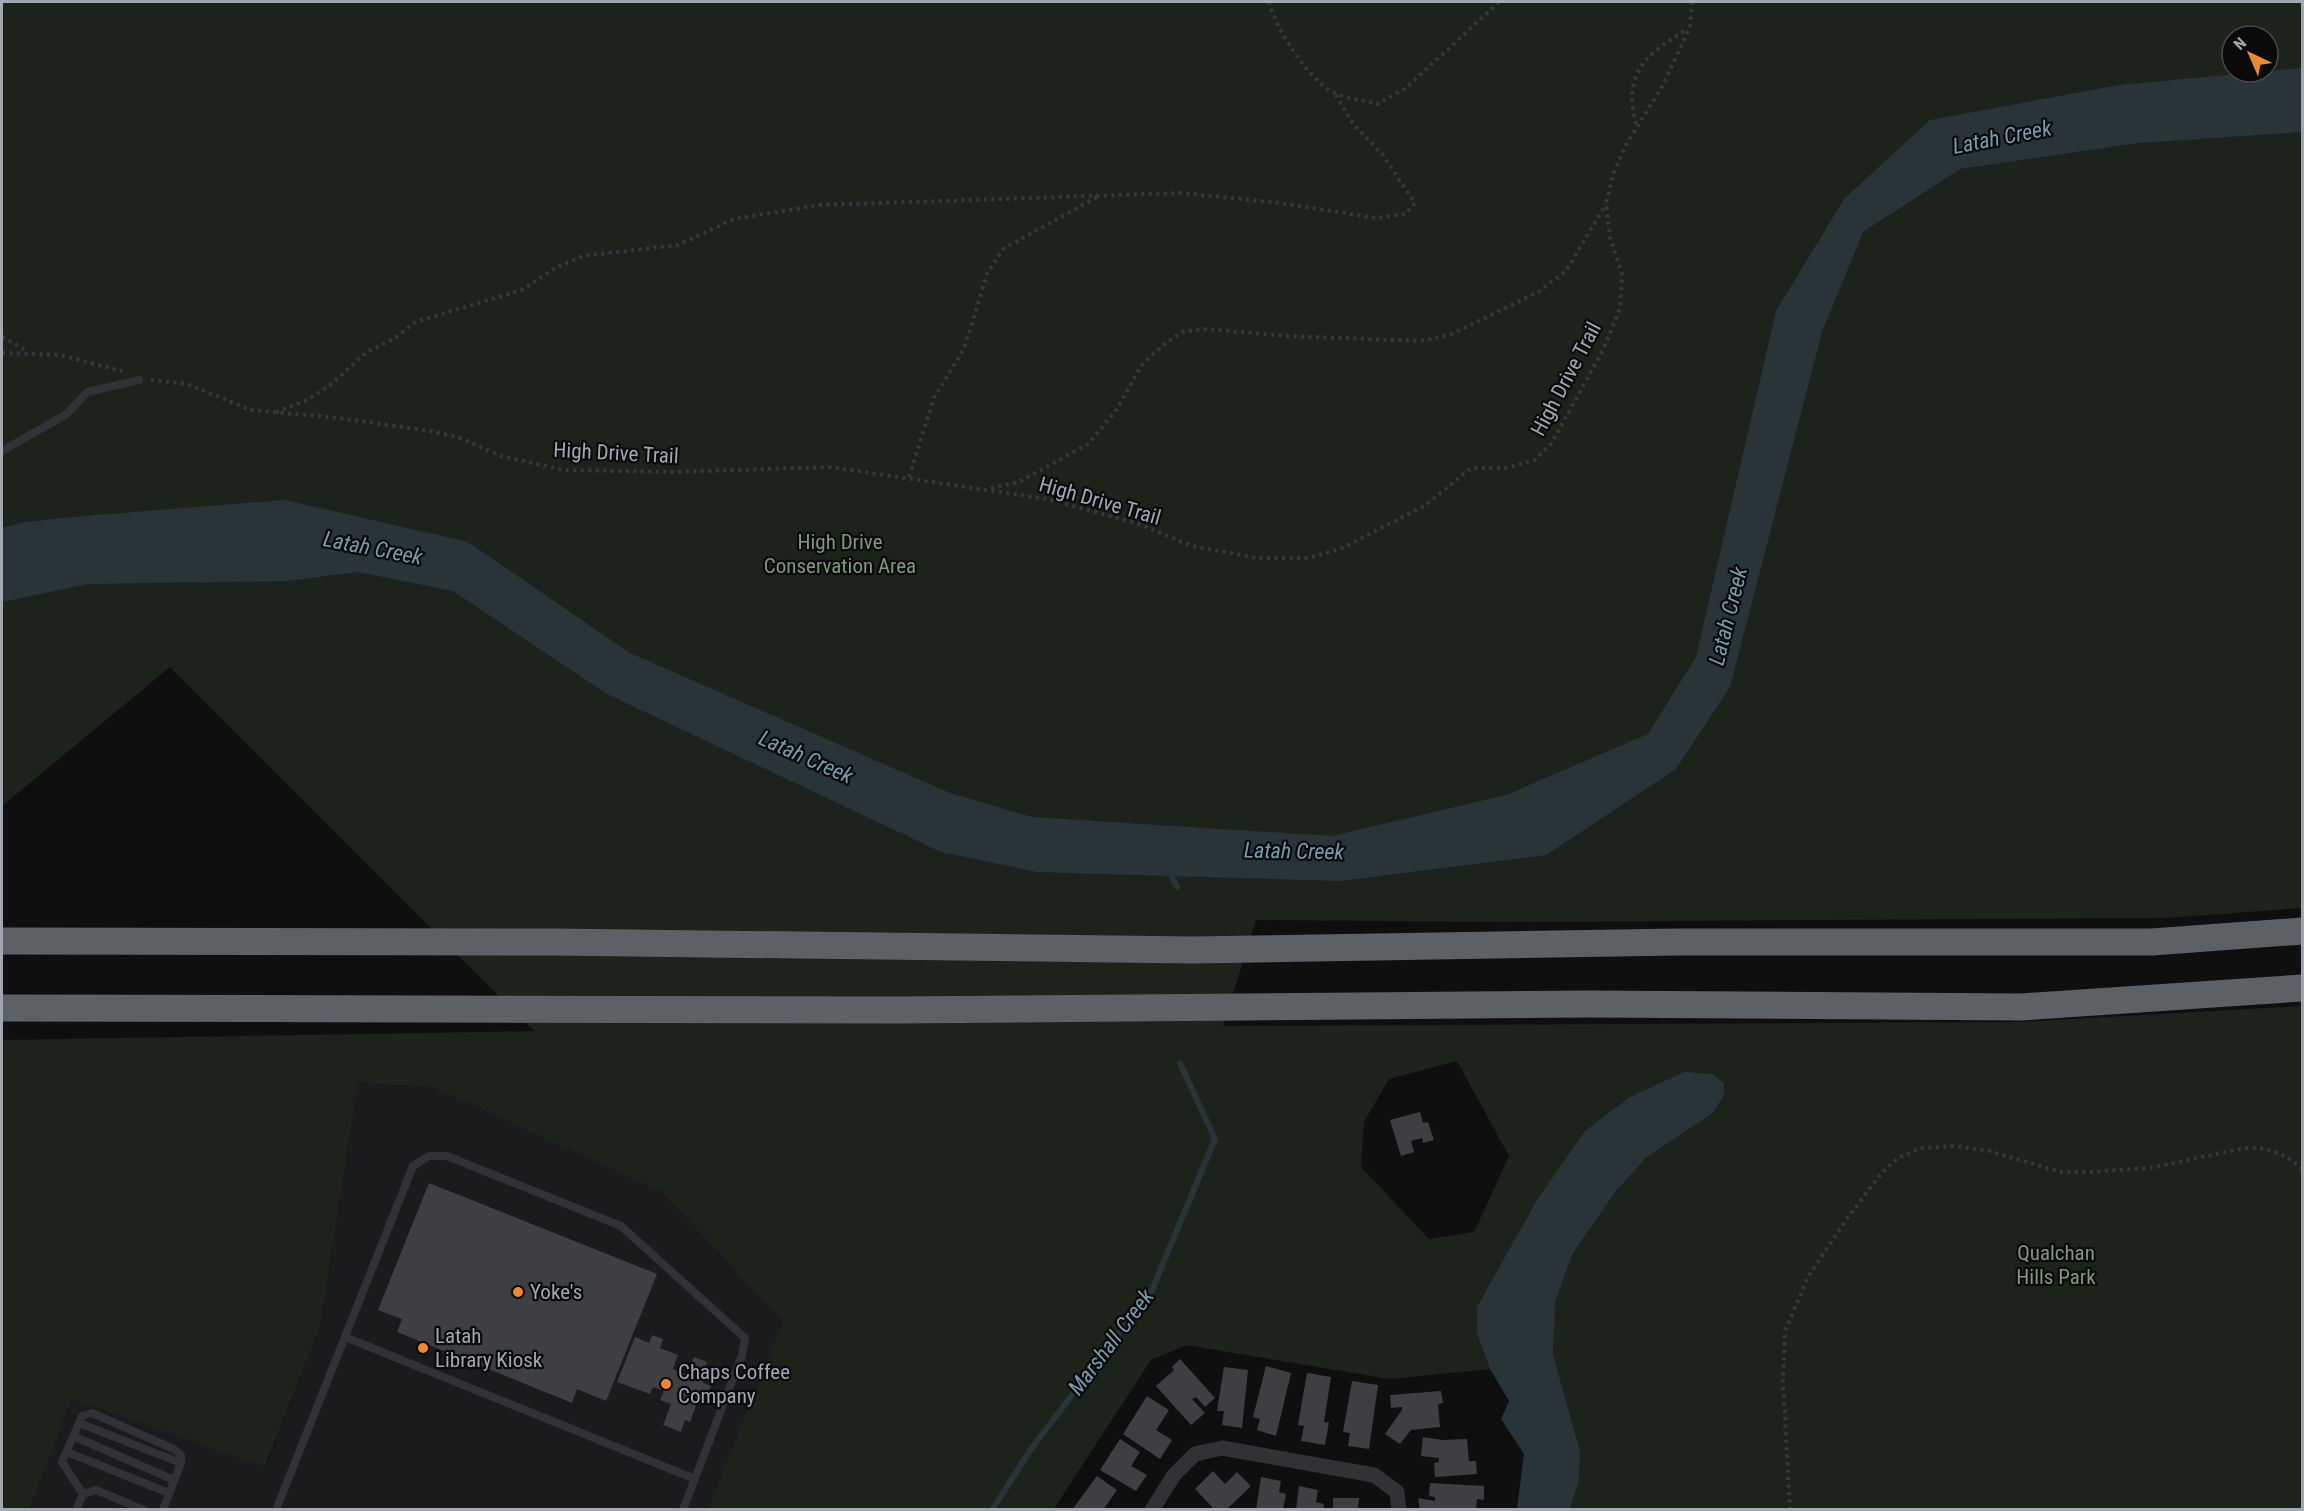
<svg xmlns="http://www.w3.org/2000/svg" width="2304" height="1511" viewBox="0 0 2304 1511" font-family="'Roboto Condensed',sans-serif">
<rect width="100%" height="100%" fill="#0f0f10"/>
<path fill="#1b1b1d" d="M357,1083L432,1087L661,1192L784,1322L708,1509L30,1510L72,1398L266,1467L320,1328Z"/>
<path fill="#1c231b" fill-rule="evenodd" d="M2,2H2302V908L2167,918L1505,922L1256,920L1223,1026L2018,1022L2302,1006V1509H1570L1579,1481L1580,1451L1553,1354L1554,1301L1573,1253L1616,1191L1647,1157L1713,1113L1712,1074L1477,1334L1490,1369L1390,1379L1186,1345L1151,1360L1053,1510L708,1509L783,1321L661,1192L432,1087L358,1083L320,1328L265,1467L72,1399L30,1509H2V1040L534,1031L170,667L2,806ZM2232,36H2268V72H2232ZM1457,1061L1509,1156L1474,1232L1429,1239L1361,1167L1364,1122L1389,1079Z"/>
<path fill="#293438" d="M2302,68V132L2138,143L1960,169L1863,232L1822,332L1730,687L1676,769L1546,855L1341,881L1037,872L941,852L607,694L453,591L358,572L287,581L88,584L2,602V528L24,522L95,515L285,500L468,542L630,653L950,793L1032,817L1332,836L1506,795L1648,734L1696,657L1776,311L1844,199L1930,120L2119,85Z
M1684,1072L1712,1074L1724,1083V1095L1713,1113L1647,1157L1616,1191L1573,1253L1555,1301L1553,1354L1580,1451L1579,1481L1570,1509H1517L1524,1454L1501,1419L1509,1401L1490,1369L1477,1334V1307L1537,1200L1585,1131L1630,1097Z"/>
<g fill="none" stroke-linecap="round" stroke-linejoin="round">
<path stroke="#293438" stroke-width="6" d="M1168,869L1177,887
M992,1510L1031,1449L1152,1290L1215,1139L1180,1063"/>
</g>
<path fill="#3e3f43" d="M1420,1112L1423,1123L1428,1122L1434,1140L1423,1143L1422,1138L1411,1141L1414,1152L1401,1156L1390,1120Z
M429,1183L657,1274L606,1401L577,1389L572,1403L397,1332L402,1319L378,1310Z
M652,1335L663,1339L660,1348L678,1355L673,1369L694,1377L697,1371L689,1368L694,1357L707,1362L702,1377L705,1378L703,1383L711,1386L708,1393L695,1396L694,1399L698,1400L690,1422L685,1420L681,1432L663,1425L671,1404L660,1400L664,1391L653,1387L650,1394L617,1382L635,1337L649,1343Z
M1180,1359L1215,1398L1205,1407L1196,1397L1192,1399L1205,1413L1191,1425L1156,1386L1174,1370L1172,1367Z
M1266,1366L1291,1373L1276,1436L1257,1430L1260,1419L1253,1417Z
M1224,1367L1248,1370L1242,1428L1222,1425L1224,1411H1217Z
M1307,1373L1331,1377L1324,1422H1329L1325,1445L1301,1441L1304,1426L1298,1425Z
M1352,1381L1378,1385L1369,1449L1348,1446L1350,1433L1343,1432Z
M1441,1391L1443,1403L1438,1404L1440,1427L1411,1430L1400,1444L1385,1434L1402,1410V1407L1391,1408L1390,1395Z
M1147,1396L1169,1410L1156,1430L1172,1440L1160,1459L1123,1434Z
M1423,1437L1442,1440L1467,1439L1469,1461H1476L1477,1474L1435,1477L1434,1463L1439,1462V1458L1421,1456Z
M1120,1439L1140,1452L1131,1466L1147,1475L1136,1491L1100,1470Z
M1213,1471L1225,1484L1237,1472L1251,1486L1226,1510H1215L1195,1489Z
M1097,1476L1117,1490L1103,1510H1072Z
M1261,1477L1281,1481L1279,1492L1286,1494L1283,1510H1256Z
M1430,1483L1484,1486V1500L1477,1499L1476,1510H1420L1418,1498L1435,1501V1497L1429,1496Z
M1299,1486L1318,1490L1316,1502L1324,1504L1323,1510H1296Z
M1333,1498H1359L1358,1510H1333Z"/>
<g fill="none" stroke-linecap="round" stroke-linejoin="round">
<path stroke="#36393c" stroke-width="4" stroke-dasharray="3 4.5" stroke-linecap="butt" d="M1269,2C1275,27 1311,85 1337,94C1350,99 1365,101 1378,104L1406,88L1499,2
M1636,124C1622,73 1647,53 1688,29
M2,337L28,351
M2,353L60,355L122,371
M151,380L187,384L251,410L339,418L430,431L460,438L501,456L563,470L674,472L830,467L1047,499L1136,523L1192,546L1258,558H1309L1340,549L1426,505L1471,468H1506L1535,460L1551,444L1603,350L1620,308L1622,275L1610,237L1606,204L1614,172L1626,145L1663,85L1690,27L1692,2
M276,412L307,400L329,386L367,352L395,338L415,322L522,290L555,268L583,256L678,245L734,219L820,205L1181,193L1280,203L1376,218L1406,214L1415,203L1382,154L1354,125L1335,94
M909,477L934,398L964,349L987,274L1003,249L1097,197
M991,488L1019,482L1088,444L1117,409L1141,366L1162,346L1182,332L1204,329L1288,336L1420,341L1450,335L1538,292L1566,271L1606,204
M1790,1510L1783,1382L1785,1331L1808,1277L1846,1220L1880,1175L1898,1158L1921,1148L1955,1146L1989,1151L2061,1172H2091L2150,1168L2245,1148L2267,1149L2285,1156L2302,1168"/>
<path stroke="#303235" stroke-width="8" d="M2,451L67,414L87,392L139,380
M345,1337L695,1479
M79,1423L181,1463
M73,1436L174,1480
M67,1452L169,1493
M83,1494L62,1462L82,1416L92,1413L174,1449L181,1455V1463L163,1510
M76,1510L83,1494L96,1490L144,1510
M276,1510L413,1166L429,1156H447L621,1226L745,1338L742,1355L683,1510"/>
<path stroke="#303235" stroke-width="15" d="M1152,1510L1174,1475L1195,1454L1222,1448L1374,1475L1397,1492L1399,1510"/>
<path stroke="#5c6166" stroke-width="27" d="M2,941L554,942L1193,950L1679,942H2152L2302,931
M2,1008L899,1010L1590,1004L2021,1007L2302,988"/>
</g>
<g fill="#ef8828" stroke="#0a0a0b" stroke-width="2">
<circle cx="518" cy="1292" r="6"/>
<circle cx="423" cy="1348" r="6"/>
<circle cx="666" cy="1384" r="6"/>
</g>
<g text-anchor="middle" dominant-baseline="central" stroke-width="4.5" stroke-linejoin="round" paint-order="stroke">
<g font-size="21" fill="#a0a8b1" stroke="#0a0a0b">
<text transform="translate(1566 379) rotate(-62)">High Drive Trail</text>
<text transform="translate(616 453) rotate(3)">High Drive Trail</text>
<text transform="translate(1100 501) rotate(16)">High Drive Trail</text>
</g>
<g font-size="21" fill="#7b9c77" stroke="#0a0a0b">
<text x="840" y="542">High Drive<tspan x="840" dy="24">Conservation Area</tspan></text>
<text x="2056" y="1253">Qualchan<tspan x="2056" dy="24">Hills Park</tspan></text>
</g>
<g font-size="21" fill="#a0a8b1" stroke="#0a0a0b" text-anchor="start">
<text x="530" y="1292">Yoke's</text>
<text x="435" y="1336">Latah<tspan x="435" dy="24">Library Kiosk</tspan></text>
<text x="678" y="1372">Chaps Coffee<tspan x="678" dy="24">Company</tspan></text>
</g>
<g font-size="22" font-style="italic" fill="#769dad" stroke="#0a0a0b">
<text transform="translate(2002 137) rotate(-11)">Latah Creek</text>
<text transform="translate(373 548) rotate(11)">Latah Creek</text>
<text transform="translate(1728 616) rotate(-76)">Latah Creek</text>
<text transform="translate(806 757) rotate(24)">Latah Creek</text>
<text transform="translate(1294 851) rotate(1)">Latah Creek</text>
<text transform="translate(1111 1342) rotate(-53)">Marshall Creek</text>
</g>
</g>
<rect width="2304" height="1511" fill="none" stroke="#a0a8b1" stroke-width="6"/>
<g transform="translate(2250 54) rotate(316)"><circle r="28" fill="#0a0a0b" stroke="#46494d" stroke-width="1.5"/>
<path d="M0-4.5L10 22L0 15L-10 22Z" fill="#ef8828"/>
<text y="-9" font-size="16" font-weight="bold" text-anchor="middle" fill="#a0a8b1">N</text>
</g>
</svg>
